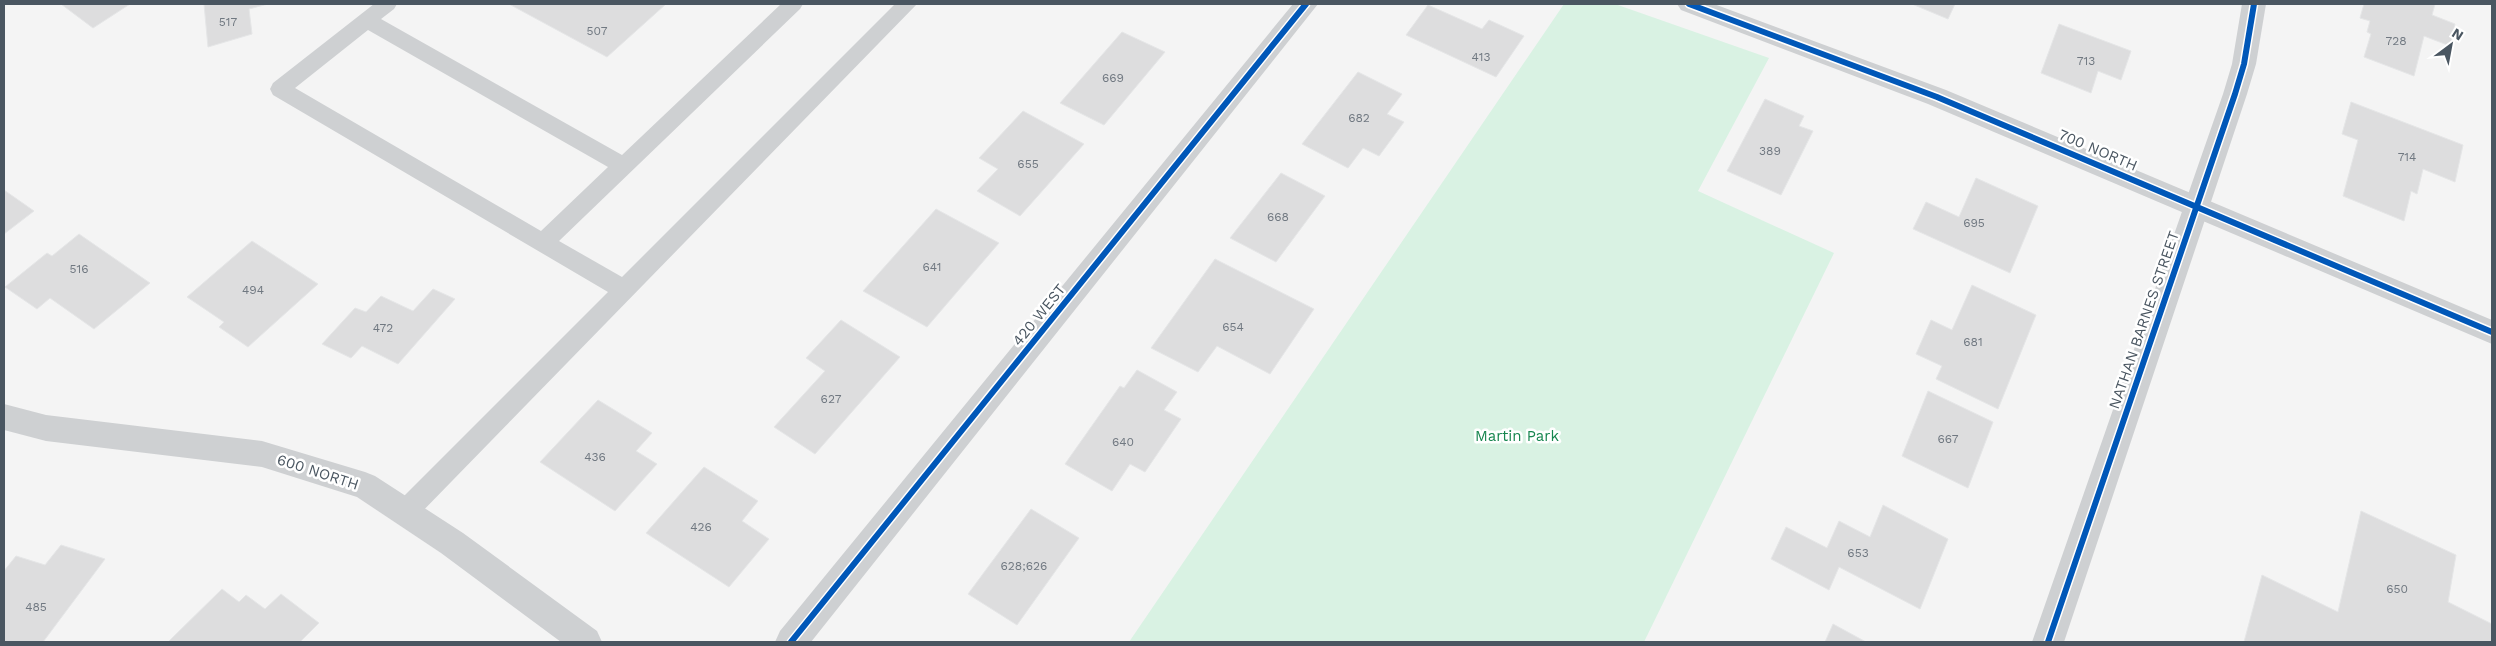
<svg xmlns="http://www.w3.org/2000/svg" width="2496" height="646" viewBox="0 0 2496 646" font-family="'Work Sans',sans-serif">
<rect width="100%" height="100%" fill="#f4f4f4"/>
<path fill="#d9f2e3" d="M1564,4H1615L1769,58L1698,191L1834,253L1644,642H1129Z"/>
<path fill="#ddddde" stroke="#e5e6e7" d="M61,4H130L93,28Z
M204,4H268L249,9L252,34L208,47Z
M509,4H666L607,57Z
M1912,4H1955L1948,19Z
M2364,4H2435L2432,15L2455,24L2450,46L2424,36L2414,76L2364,57L2371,34L2367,32L2370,21L2360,18Z
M1428,5L1482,29L1489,20L1524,36L1496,77L1406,35Z
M2059,24L2131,51L2121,80L2098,71L2091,93L2041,73Z
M1122,32L1165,52L1104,125L1060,103Z
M1358,72L1402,94L1387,114L1404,122L1379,156L1363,148L1348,168L1302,144Z
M1765,99L1804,116L1799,126L1813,131L1781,195L1727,171Z
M2351,102L2463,145L2455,182L2423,169L2417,194L2411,191L2404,221L2343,196L2358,140L2342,134Z
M1023,111L1084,144L1020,216L977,191L998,169L979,158Z
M1281,173L1325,196L1276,262L1230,238Z
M1976,178L2038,206L2010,273L1913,229L1926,202L1959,217Z
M4,190L34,211L4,234Z
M936,209L999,243L927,327L863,291Z
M79,234L150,283L94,329L50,298L37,309L5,287L47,253L52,256Z
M252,241L318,284L248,347L219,327L224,322L187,297Z
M1215,259L1314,309L1270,374L1217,346L1198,372L1151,348Z
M1972,285L2036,315L1998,409L1936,379L1942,366L1916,354L1931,320L1952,330Z
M433,289L455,299L398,364L362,346L351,358L322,344L355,308L366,312L381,296L413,311Z
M841,320L900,357L815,454L774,427L825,371L806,358Z
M1137,370L1177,392L1164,410L1181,419L1145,472L1130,464L1112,491L1065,464L1120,386L1124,388Z
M1928,391L1993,422L1968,488L1902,456Z
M598,400L652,433L636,451L657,464L615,511L540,462Z
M704,467L758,501L742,521L769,539L729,587L646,533Z
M1883,505L1948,539L1920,609L1839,567L1829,590L1771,559L1786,527L1827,548L1839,521L1870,537Z
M1031,509L1079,538L1017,625L968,594Z
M2361,511L2456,555L2448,602L2492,624V642H2244L2262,575L2338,612Z
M61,545L105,559L43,642H4V571L16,556L45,565Z
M222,589L239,602L246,595L265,609L281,594L319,623L300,642H168Z
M1833,624L1866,642H1825Z"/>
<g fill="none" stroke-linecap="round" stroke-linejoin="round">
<path fill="#ced0d2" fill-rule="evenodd" d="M374,4H397L394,9L381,19L622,155L781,4H803L800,9L559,241L622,277L895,4H917L414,520L405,523L396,520L393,512L396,504L608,292L273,95L270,89L273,83ZM368,30L608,167L541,231L295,88Z"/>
<path fill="#ced0d2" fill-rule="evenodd" d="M1293,4H1318L811,642H775L780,631Z
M2242,4H2266L2256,64L2247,94L2064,642H2032L2223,94L2232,64Z
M4,404L46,415L262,441L365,472L375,476L463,533L597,631L602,642H561L441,553L357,497L262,467L46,441L4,430Z"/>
<path fill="#ced0d2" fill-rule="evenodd" d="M1677,4H1714L1946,90L2492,320V344L1928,104L1681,10Z"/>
<defs>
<path id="cycleway" d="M1689,4L1937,97L2492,332
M791,642L1306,4
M2048,642L2235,94L2244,64L2254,4"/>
</defs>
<use href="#cycleway" stroke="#fff" stroke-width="9"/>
<use href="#cycleway" stroke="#0057b8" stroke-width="6"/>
</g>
<g text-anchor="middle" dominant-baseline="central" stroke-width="5" stroke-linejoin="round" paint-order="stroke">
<g font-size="12" fill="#707881">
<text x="228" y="22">517</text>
<text x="597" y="31">507</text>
<text x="2396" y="41">728</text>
<text x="1481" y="57">413</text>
<text x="2086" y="61">713</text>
<text x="1113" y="78">669</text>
<text x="1359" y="118">682</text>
<text x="1770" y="151">389</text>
<text x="2407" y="157">714</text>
<text x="1028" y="164">655</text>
<text x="1278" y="217">668</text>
<text x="1974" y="223">695</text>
<text x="932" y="267">641</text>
<text x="79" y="269">516</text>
<text x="253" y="290">494</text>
<text x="1233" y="327">654</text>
<text x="383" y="328">472</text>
<text x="1973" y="342">681</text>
<text x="831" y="399">627</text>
<text x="1948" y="439">667</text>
<text x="1123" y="442">640</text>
<text x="595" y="457">436</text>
<text x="701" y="527">426</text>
<text x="1858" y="553">653</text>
<text x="1024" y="566">628;626</text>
<text x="2397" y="589">650</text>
<text x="36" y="607">485</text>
</g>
<g font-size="15" fill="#4a5661" stroke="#fff">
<text transform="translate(2098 150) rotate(23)">700 NORTH</text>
<text transform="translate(1039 315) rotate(-51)">420 WEST</text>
<text transform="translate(2144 320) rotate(-71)">NATHAN BARNES STREET</text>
<text transform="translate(318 472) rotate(18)">600 NORTH</text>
</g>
<g font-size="15" fill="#17864f" stroke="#fff">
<text x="1517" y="436">Martin Park</text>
</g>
</g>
<rect width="2496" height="646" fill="none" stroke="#4a5661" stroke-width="10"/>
<g transform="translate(2451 45) rotate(32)" stroke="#ffffff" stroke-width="4" paint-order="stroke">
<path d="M0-4L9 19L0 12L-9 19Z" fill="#4a5661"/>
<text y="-8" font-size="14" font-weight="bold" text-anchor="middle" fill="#4a5661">N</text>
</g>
</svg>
